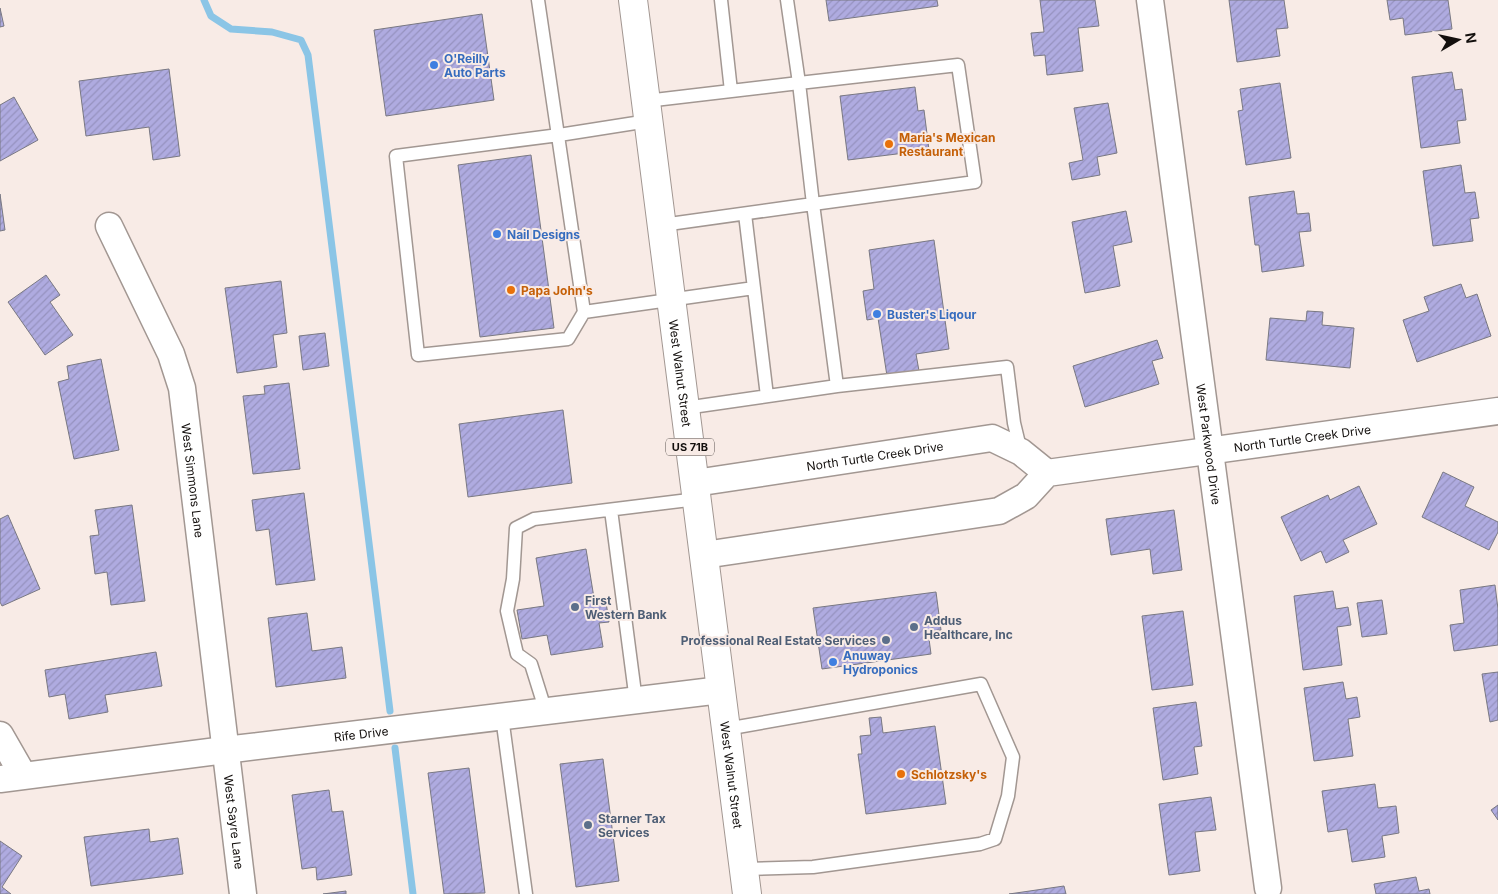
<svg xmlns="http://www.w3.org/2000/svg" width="1498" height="894" viewBox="0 0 1498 894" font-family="Inter,sans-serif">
<defs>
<pattern id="building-hatch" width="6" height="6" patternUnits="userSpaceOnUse" patternTransform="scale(1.25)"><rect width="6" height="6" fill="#afabe0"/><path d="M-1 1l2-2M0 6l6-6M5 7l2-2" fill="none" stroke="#9692bf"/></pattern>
</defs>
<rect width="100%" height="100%" fill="#f8ebe6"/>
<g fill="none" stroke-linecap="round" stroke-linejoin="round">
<path stroke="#8bc5e6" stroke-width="7" d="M204,0L211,16L231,29L272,32L301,40L308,55L390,711
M395,748L413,894"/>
</g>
<path fill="url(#building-hatch)" stroke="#797882" d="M826,0H937L938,6L829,21Z
M1040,0H1095L1099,26L1078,28L1083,71L1047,75L1045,55L1034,56L1031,33L1044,32Z
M1229,0H1284L1288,28L1276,29L1280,56L1237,62Z
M1387,0H1448L1452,29L1405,35L1403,18L1390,20Z
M0,8L4,26L0,27Z
M482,14L494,100L386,116L374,30Z
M169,69L180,156L153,160L149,127L86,136L79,81Z
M1452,72L1455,90L1462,89L1466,120L1457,121L1460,143L1421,148L1412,77Z
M1280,83L1291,158L1246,165L1238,111L1243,110L1240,89Z
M915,87L918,111L924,110L929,150L848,160L840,96Z
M14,97L38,140L0,161V105Z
M1108,103L1117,153L1097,157L1100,175L1072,180L1069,163L1083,160L1074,108Z
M531,155L554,328L480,337L458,165Z
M1461,165L1465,193L1475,192L1479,218L1470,219L1473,241L1433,246L1423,171Z
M1294,191L1297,214L1309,213L1311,231L1299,232L1304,266L1262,272L1259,245H1255L1249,197Z
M0,194L5,230L0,231Z
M1126,211L1132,242L1113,246L1120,286L1085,293L1072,222Z
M934,240L949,349L916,354L919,371L887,376L878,318L867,320L863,291L874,289L869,250Z
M46,275L60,295L50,302L73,335L45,355L8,302Z
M281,281L287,333L273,335L277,367L237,373L225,288Z
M1461,284L1466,298L1477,294L1491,336L1417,362L1403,320L1429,311L1424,297Z
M1307,311L1323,312L1322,325L1354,328L1350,368L1266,360L1270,318L1306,321Z
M325,333L329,366L303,370L299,336Z
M1157,340L1163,358L1152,361L1159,384L1085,407L1073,366Z
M101,359L119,450L74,459L58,382L69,379L67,366Z
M289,383L300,469L253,474L243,396L265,394L264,386Z
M563,410L572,483L468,497L459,424Z
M1443,472L1474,487L1465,506L1498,522V532L1489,550L1422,517Z
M1359,486L1377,524L1343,540L1349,552L1326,563L1321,551L1301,561L1281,517L1328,495L1330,500Z
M304,493L315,580L276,585L269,529L256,531L252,500Z
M132,505L145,601L111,605L107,572L95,574L90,536L99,535L95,510Z
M1174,510L1182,570L1153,574L1150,549L1111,555L1106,519Z
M8,515L40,589L2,606L0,602V519Z
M586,549L595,604L606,602L609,622L599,623L603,647L551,655L547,635L522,639L517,610L544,606L536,558Z
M1495,585L1498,609V645L1454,651L1450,625L1464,623L1460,590Z
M1333,591L1336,609L1348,607L1351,625L1337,627L1342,665L1303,670L1294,596Z
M936,592L941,630L928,631L931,654L822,669L813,608Z
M1382,600L1387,634L1362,637L1357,603Z
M1183,611L1193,685L1152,690L1142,616Z
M307,613L312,651L342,647L346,678L276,687L268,618Z
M156,652L162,686L105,695L108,712L69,719L65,694L49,697L45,670Z
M1498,672V720L1490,722L1482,674Z
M1343,682L1346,699L1357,697L1360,717L1348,719L1353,756L1314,761L1304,688Z
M1196,702L1202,746L1194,747L1198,774L1163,780L1153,708Z
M881,717L883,733L935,726L946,804L866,814L858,754H862L860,736L871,735L869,718Z
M603,759L619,881L576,887L560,764Z
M469,768L485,893L444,894L428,773Z
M1375,784L1378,808L1396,806L1399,833L1382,836L1385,857L1352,862L1347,829L1328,832L1322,791Z
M329,790L332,812L343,811L352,875L317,880L316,867L302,869L292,795Z
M1211,797L1216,830L1195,832L1200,871L1169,875L1159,804Z
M1498,805V820L1491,810Z
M149,829L150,842L178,838L183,874L91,886L84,837Z
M0,841L22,856L2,887L11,894H0Z
M1416,877L1419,891L1429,889L1430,894H1376L1374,884Z
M1064,886L1066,894H1009Z
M346,891V894H323Z"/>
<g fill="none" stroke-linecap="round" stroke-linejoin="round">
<defs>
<path id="lane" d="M538,0L584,312
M721,0L731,91
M646,101L799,83L813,204L662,225
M648,121L559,135L396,156L418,355L568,339L584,312L754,288
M745,214L767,396
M837,386L1007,367L1014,423L1021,452
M685,408L837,386L813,204L975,182L958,65L799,83L787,0
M611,510L636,701
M546,712L531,664L517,654L507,611L513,579L516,528L534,519L697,499
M502,717L526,894
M726,729L981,684L1013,757L1008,796L995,839L980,844L813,867L744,869"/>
<g id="street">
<path id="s1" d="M1150,0L1268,888"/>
<path id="s2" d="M109,226L171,354L182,388L243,894"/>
<path id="s3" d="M695,483L992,438L1021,452L1047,473"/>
<path id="s4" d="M704,555L999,511L1026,496L1047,473L1498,411"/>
<path d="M0,735L23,775"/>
<path id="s5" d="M0,779L225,750L721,690"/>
</g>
<g id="primary">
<path id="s6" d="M633,0L747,894"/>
</g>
</defs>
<use href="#lane" stroke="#a29792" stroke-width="15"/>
<use href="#street" stroke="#a29792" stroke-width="29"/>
<use href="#primary" stroke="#a29792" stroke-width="30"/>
<use href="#lane" stroke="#fff" stroke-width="12"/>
<use href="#street" stroke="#fff" stroke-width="26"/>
<use href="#primary" stroke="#fff" stroke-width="28"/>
</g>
<g fill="#3f7fe0" stroke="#f8ebe6" stroke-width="2">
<circle cx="434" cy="65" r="5"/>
<circle cx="497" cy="234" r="5"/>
<circle cx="877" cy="314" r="5"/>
<circle cx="833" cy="662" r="5"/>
</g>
<g fill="#e8710a" stroke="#f8ebe6" stroke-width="2">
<circle cx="889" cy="144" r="5"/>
<circle cx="511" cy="290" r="5"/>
<circle cx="901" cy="774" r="5"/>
</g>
<g fill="#5c6f8a" stroke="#f8ebe6" stroke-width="2">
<circle cx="575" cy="607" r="5"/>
<circle cx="914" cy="627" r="5"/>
<circle cx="886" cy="640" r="5"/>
<circle cx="588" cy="825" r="5"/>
</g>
<g text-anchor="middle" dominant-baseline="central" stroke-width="4" stroke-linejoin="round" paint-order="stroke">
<rect fill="#f8ebe6" stroke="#58514e" stroke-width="1" x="666" y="438.5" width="48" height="17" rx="4"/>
<g font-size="11" font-weight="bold" fill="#130f0d">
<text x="690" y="447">US 71B</text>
</g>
<g font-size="12" font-weight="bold" fill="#366cbe" stroke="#f8ebe6" text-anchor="start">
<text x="444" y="58">O'Reilly<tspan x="444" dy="14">Auto Parts</tspan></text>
<text x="507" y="234">Nail Designs</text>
<text x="887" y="314">Buster's Liqour</text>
<text x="843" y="655">Anuway<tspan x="843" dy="14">Hydroponics</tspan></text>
</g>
<g font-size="12" font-weight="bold" fill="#c56008" stroke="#f8ebe6" text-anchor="start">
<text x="899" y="137">Maria's Mexican<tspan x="899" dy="14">Restaurant</tspan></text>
<text x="521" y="290">Papa John's</text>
<text x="911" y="774">Schlotzsky's</text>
</g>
<g font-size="12" fill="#130f0d" stroke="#f8ebe6">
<text stroke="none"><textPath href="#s6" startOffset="376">West Walnut Street</textPath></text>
<text stroke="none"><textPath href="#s4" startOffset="618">North Turtle Creek Drive</textPath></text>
<text stroke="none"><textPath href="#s1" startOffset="448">West Parkwood Drive</textPath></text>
<text stroke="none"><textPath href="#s3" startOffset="182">North Turtle Creek Drive</textPath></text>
<text stroke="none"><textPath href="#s2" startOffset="271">West Simmons Lane</textPath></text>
<text stroke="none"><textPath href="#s5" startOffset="364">Rife Drive</textPath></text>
<text stroke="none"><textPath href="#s6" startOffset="781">West Walnut Street</textPath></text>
<text stroke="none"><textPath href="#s2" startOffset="615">West Sayre Lane</textPath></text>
</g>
<g font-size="12" font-weight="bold" fill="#4e5e75" stroke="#f8ebe6" text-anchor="start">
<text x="585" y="600">First<tspan x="585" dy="14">Western Bank</tspan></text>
<text x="924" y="620">Addus<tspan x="924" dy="14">Healthcare, Inc</tspan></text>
<text x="876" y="640" text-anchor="end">Professional Real Estate Services</text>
<text x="598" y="818">Starner Tax<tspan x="598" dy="14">Services</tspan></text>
</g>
</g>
<g transform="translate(1458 40) rotate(81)" stroke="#f8ebe6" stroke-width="4" paint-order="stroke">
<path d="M0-4L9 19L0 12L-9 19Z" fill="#130f0d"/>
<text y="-8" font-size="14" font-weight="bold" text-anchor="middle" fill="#130f0d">N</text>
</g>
</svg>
